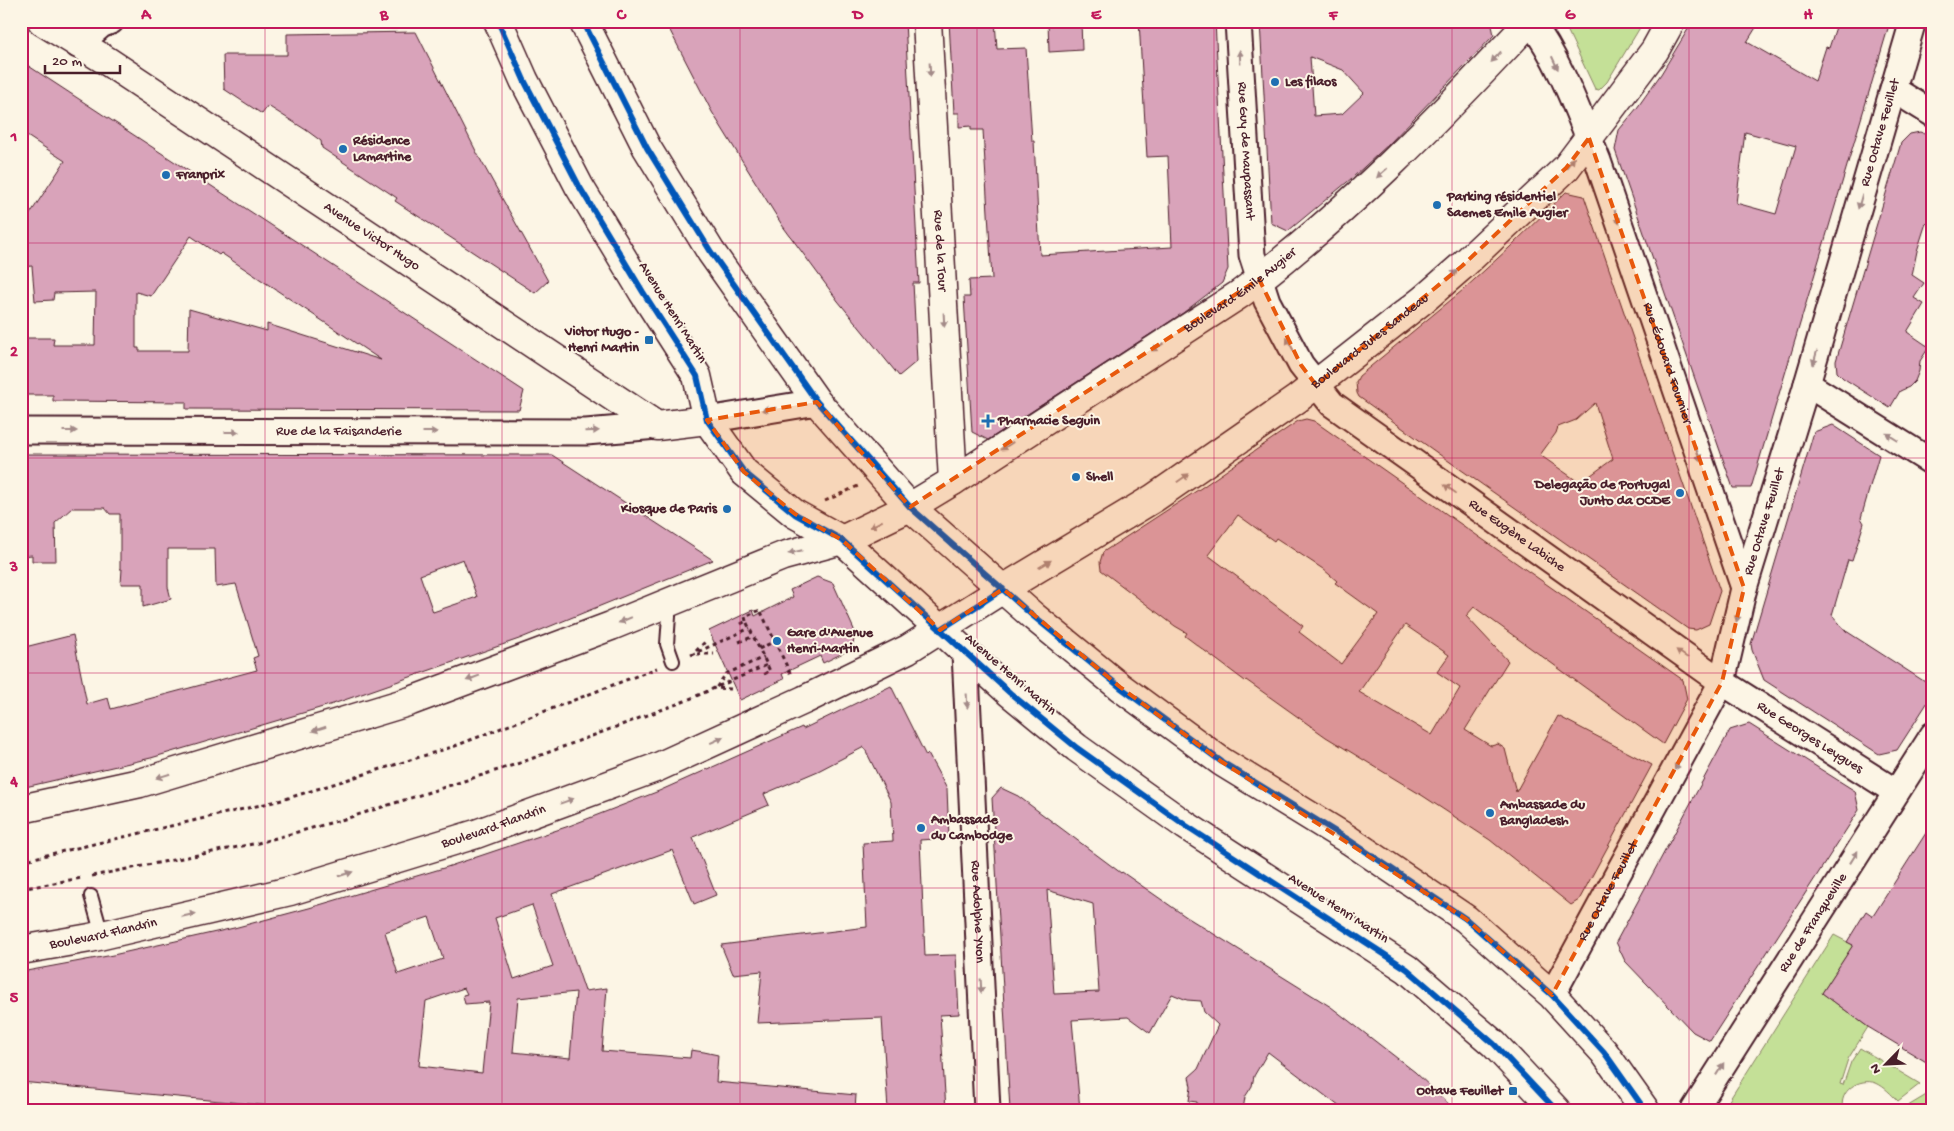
<svg xmlns="http://www.w3.org/2000/svg" width="1954" height="1131" viewBox="0 0 1954 1131" font-family="'Gochi Hand',sans-serif">
<rect width="100%" height="100%" fill="#fcf5e5"/>
<filter id="ink" filterUnits="userSpaceOnUse"><feTurbulence type="fractalNoise" baseFrequency=".02" numOctaves="2"/><feDisplacementMap in="SourceGraphic" scale="10" xChannelSelector="R" yChannelSelector="G"/><feConvolveMatrix kernelMatrix="1 2 1 2 8 2 1 2 1" color-interpolation-filters="sRGB"/></filter>
<g filter="url(#ink)">
<path fill="#c4e097" stroke="#878061" d="M1563,21H1644L1607,82L1599,90L1595,89Z
M1834,935L1853,945L1822,993L1868,1027L1848,1059L1840,1084L1843,1085L1851,1062L1860,1048L1920,1084L1898,1101C1891,1094 1885,1087 1876,1083C1859,1077 1838,1091 1843,1110H1723Z
M1933,1091V1110H1903V1109Z"/>
<path fill="#d9a3ba" stroke="#4a1f2b" fill-rule="evenodd" d="M665,21H905L919,283H913L917,361L899,376L838,301L782,225L712,112Z
M949,21H995L997,49L1026,48L1032,141H1034L1040,255L1172,247L1168,156L1147,157L1139,21H1215L1228,269L1222,283L1183,313L988,440L972,432L964,297H970L969,280L992,279L983,130H971V126L959,127V113H954Z
M1048,21H1081L1082,50L1049,52Z
M1260,21H1491L1494,35L1390,143L1352,178L1288,231L1271,223ZM1310,57L1343,70L1364,93L1342,114L1314,116Z
M1693,21H1760L1747,42L1815,81L1826,47L1829,48L1838,21H1877L1889,25L1751,488H1733L1615,150L1619,130L1637,108L1661,74ZM1745,132L1796,146L1776,214L1736,203Z
M416,32L479,157L548,281L535,293L395,201L397,198L322,148L321,141L306,130L268,106L262,114L224,89L223,55H287V34Z
M21,61L524,391L519,410L186,409V402L53,401V395H21V338H54L53,345H95L96,292L54,293L53,300L35,301L32,266L21,267V218L28,217L65,161L21,132ZM191,236L219,255L221,253L381,360L267,324V331L189,309L188,351H139V348H136V292L151,296Z
M1920,132L1933,137V228L1926,223L1917,251L1912,275L1924,283L1914,298L1924,304L1907,332L1929,347L1920,361L1919,371L1915,381L1909,387L1900,391L1890,408L1843,378L1837,372L1836,361L1901,143L1910,134Z
M1566,192L1584,196L1720,591L1709,624L1696,630L1688,629L1450,462L1359,397L1357,393L1356,382L1359,376L1463,290L1509,248ZM1595,403L1613,459L1580,483L1540,455L1556,433L1558,427L1576,420Z
M1306,419L1314,421L1683,680L1687,699L1663,744L1474,607L1466,616L1508,661L1465,730L1491,746L1498,744L1505,749L1516,792L1558,716L1652,765L1579,900L1571,905L1490,840L1423,796L1326,737L1246,680L1245,681L1185,636L1187,633L1175,626L1101,570L1100,562L1103,552L1201,488L1298,421ZM1238,515L1274,541L1276,538L1323,569L1337,581L1335,583L1378,614L1341,664L1299,632L1303,626L1208,555ZM1405,625L1449,655L1437,672L1460,688L1432,735L1359,692Z
M1833,425L1879,455L1861,518L1864,523L1852,561L1848,560L1832,615L1846,631L1933,687V694L1897,750L1879,754L1764,680L1752,650L1751,644L1814,432Z
M21,454L552,455L713,560L519,639L333,704L151,758L21,788V648L73,635L87,704L108,698L111,709L257,670L253,658L258,656L236,584L216,587L215,549H168V587L171,599L143,607V584H121L122,569H120V514H110L105,508H72L55,523L56,561H32V555L21,556ZM463,559L477,597L433,612L420,575Z
M817,577L833,583L856,634L851,649L823,663L820,656L782,674L784,679L740,700L709,631L753,610L755,616L793,597L790,590Z
M891,686L926,756L928,754L947,789L949,838L920,840L925,956L956,955L959,1014L940,1015L946,1110H888L882,1018L757,1023L762,971L733,974L721,945L867,927L863,843L893,841L891,802L864,747L818,771L764,794L769,805L693,837L716,895L694,904L672,850L552,894L585,991L607,988L602,1051L690,1058L691,1050L704,1052L718,1055L716,1082L856,1095L855,1110H314L21,1082V972L113,955L234,928L309,908L447,867L569,826L659,791L802,727L803,729ZM532,905L553,966L514,979L495,918ZM429,917L443,959L398,974L385,932ZM464,988L467,994L463,995L465,1004L489,1002L482,1073L419,1066L426,1001ZM576,992L570,1058L513,1052L518,998Z
M1749,724L1855,791L1859,810L1710,1041L1693,1032L1625,961L1616,942L1730,730Z
M1001,788L1018,796L1121,873L1122,872L1185,916L1331,1007L1415,1072L1455,1110H1344L1268,1052L1254,1076L1252,1086L1245,1097L1243,1110H1197V1102L1189,1101L1191,1087L1189,1077L1198,1069L1218,1025L1204,1012L1201,1001L1187,1000L1172,994L1150,1033L1128,1017L1072,1020L1080,1110H1010L992,798ZM1047,890L1093,904L1099,992L1054,994Z
M1933,822V1066L1868,1027L1822,993L1853,945L1847,942L1866,911L1873,916Z"/>
<g fill="none" stroke-linecap="round" stroke-linejoin="round">
<defs>
<path id="lane" d="M670,602L667,644L673,661
M91,896L102,935"/>
<g id="street">
<path id="s1" d="M1238,21L1252,255L1267,301L1301,365L1332,404L1722,682L1896,792"/>
<path id="s2" d="M1530,21C1559,58 1580,117 1598,161L1744,588"/>
<path d="M78,45L101,25L111,21"/>
<path d="M1893,89L1933,114"/>
<path d="M1807,384L1933,463"/>
<path d="M707,420L817,402"/>
<path id="s3" d="M21,431L586,432L657,426"/>
<path id="s4" d="M965,653L987,1110"/>
<path id="s5" d="M1552,995L1722,682L1744,588L1807,384L1913,21"/>
<path id="s6" d="M1694,1110L1933,735"/>
</g>
<g id="secondary">
<path id="s7" d="M42,21L107,61L657,426L707,420"/>
<path d="M498,21L524,80L579,186L643,292L697,376L707,420L744,472L795,514L842,540L1010,693L1077,748L1185,825L1407,969L1494,1044L1556,1110"/>
<path d="M583,21L647,148L711,252L817,402L910,507L1033,616L1120,687L1222,762L1349,840L1466,919L1552,995L1604,1052L1645,1110"/>
<path id="s8" d="M927,21L953,481"/>
<path id="s9" d="M21,809L140,783L411,701L611,626L783,556L842,540L910,507L953,481L1240,294C1346,214 1439,119 1530,21"/>
<path id="s10" d="M21,950L90,938L290,891L476,834L658,767L804,700L908,649L1003,589L1154,498L1297,399L1424,299L1462,266L1566,168L1655,50L1671,21"/>
</g>
</defs>
<use href="#lane" stroke="#4a1f2b" stroke-width="16"/>
<use href="#street" stroke="#4a1f2b" stroke-width="29"/>
<use href="#secondary" stroke="#4a1f2b" stroke-width="31"/>
<path stroke="#4a1f2b" stroke-width="3" stroke-dasharray="4 4" stroke-linecap="butt" d="M825,501L858,486
M761,612L792,677
M746,621L745,617L760,610
M741,624L746,621L770,671L764,674
M739,642L754,636
M759,649L775,641
M696,651L707,640
M697,654H714
M691,655L750,628
M731,689L716,688L726,674L764,657
M21,861L282,800L455,746L657,668
M92,876L258,843L348,818L520,763L685,701L767,665
M21,889L81,878"/>
<use href="#lane" stroke="#fcf5e5" stroke-width="12"/>
<use href="#street" stroke="#fcf5e5" stroke-width="25"/>
<use href="#secondary" stroke="#fcf5e5" stroke-width="28"/>
<defs>
<path id="cycleway" d="M498,21L524,80L579,186L643,292L697,376L707,420L744,472L795,514L842,540L1010,693L1077,748L1185,825L1407,969L1494,1044L1556,1110
M583,21L647,148L711,252L817,402L910,507L1033,616L1120,687L1222,762L1349,840L1466,919L1552,995L1604,1052L1645,1110
M940,630L1003,589"/>
</defs>
<use href="#cycleway" stroke="#fcf5e5" stroke-width="9"/>
<use href="#cycleway" stroke="#0057b8" stroke-width="6"/>
</g>
<defs><path id="oneway-solid" d="M-6-.8H1V-3.2L6.5 0L1 3.2V.8H-6Z" transform="scale(1.25)"/></defs>
<g fill="#a38a88">
<use href="#oneway-solid" transform="translate(1240 57) rotate(-93)"/>
<use href="#oneway-solid" transform="translate(1496 57) rotate(133)"/>
<use href="#oneway-solid" transform="translate(1555 63) rotate(65)"/>
<use href="#oneway-solid" transform="translate(930 70) rotate(87)"/>
<use href="#oneway-solid" transform="translate(1570 163) rotate(-51)"/>
<use href="#oneway-solid" transform="translate(1382 173) rotate(138)"/>
<use href="#oneway-solid" transform="translate(1860 202) rotate(106)"/>
<use href="#oneway-solid" transform="translate(1617 217) rotate(71)"/>
<use href="#oneway-solid" transform="translate(1452 275) rotate(-40)"/>
<use href="#oneway-solid" transform="translate(944 320) rotate(87)"/>
<use href="#oneway-solid" transform="translate(1290 344) rotate(-118)"/>
<use href="#oneway-solid" transform="translate(1158 347) rotate(147)"/>
<use href="#oneway-solid" transform="translate(1815 358) rotate(106)"/>
<use href="#oneway-solid" transform="translate(769 409) rotate(171)"/>
<use href="#oneway-solid" transform="translate(70 431)"/>
<use href="#oneway-solid" transform="translate(592 431) rotate(-2)"/>
<use href="#oneway-solid" transform="translate(232 432)"/>
<use href="#oneway-solid" transform="translate(430 432)"/>
<use href="#oneway-solid" transform="translate(1892 437) rotate(-148)"/>
<use href="#oneway-solid" transform="translate(1007 446) rotate(147)"/>
<use href="#oneway-solid" transform="translate(1698 454) rotate(71)"/>
<use href="#oneway-solid" transform="translate(1183 478) rotate(-35)"/>
<use href="#oneway-solid" transform="translate(1450 489) rotate(-145)"/>
<use href="#oneway-solid" transform="translate(876 524) rotate(153)"/>
<use href="#oneway-solid" transform="translate(795 552) rotate(166)"/>
<use href="#oneway-solid" transform="translate(1045 564) rotate(-31)"/>
<use href="#oneway-solid" transform="translate(1738 615) rotate(103)"/>
<use href="#oneway-solid" transform="translate(625 620) rotate(157)"/>
<use href="#oneway-solid" transform="translate(1682 654) rotate(-145)"/>
<use href="#oneway-solid" transform="translate(473 678) rotate(159)"/>
<use href="#oneway-solid" transform="translate(967 701) rotate(87)"/>
<use href="#oneway-solid" transform="translate(319 729) rotate(163)"/>
<use href="#oneway-solid" transform="translate(717 740) rotate(-25)"/>
<use href="#oneway-solid" transform="translate(1678 764) rotate(119)"/>
<use href="#oneway-solid" transform="translate(163 776) rotate(163)"/>
<use href="#oneway-solid" transform="translate(567 801) rotate(-20)"/>
<use href="#oneway-solid" transform="translate(1854 857) rotate(-58)"/>
<use href="#oneway-solid" transform="translate(346 874) rotate(-17)"/>
<use href="#oneway-solid" transform="translate(189 915) rotate(-13)"/>
<use href="#oneway-solid" transform="translate(981 986) rotate(87)"/>
<use href="#oneway-solid" transform="translate(1720 1069) rotate(-58)"/>
</g>
</g>
<path fill="#e8590c" fill-opacity="0.2" stroke="#e8590c" stroke-width="4" stroke-dasharray="10 6" stroke-linejoin="round" d="M1589,138L1744,588L1722,682L1552,995L1466,919L1222,762L1120,687L1003,589L940,630L842,540L795,514L744,472L707,420L817,402L910,507L1259,279L1301,365L1316,385L1462,266L1566,168Z"/>
<path fill="none" stroke="#c2185b" stroke-width="1" stroke-opacity="0.55" d="M265,21V1110M502,21V1110M740,21V1110M977,21V1110M1214,21V1110M1452,21V1110M1689,21V1110M21,243H1933M21,458H1933M21,673H1933M21,888H1933"/>
<g fill="#1f6fb2" stroke="#fcf5e5" stroke-width="2">
<circle cx="1275" cy="82" r="5"/>
<circle cx="343" cy="149" r="5"/>
<circle cx="166" cy="175" r="5"/>
<circle cx="1437" cy="205" r="5"/>
<rect x="644" y="335" width="10" height="10" rx="2.5"/>
<path d="M985.5 413.5h5v5h5v5h-5v5h-5v-5h-5v-5h5z"/>
<circle cx="1076" cy="477" r="5"/>
<circle cx="1680" cy="493" r="5"/>
<circle cx="727" cy="509" r="5"/>
<circle cx="777" cy="641" r="5"/>
<circle cx="1490" cy="813" r="5"/>
<circle cx="921" cy="828" r="5"/>
<rect x="1508" y="1086" width="10" height="10" rx="2.5"/>
</g>
<g text-anchor="middle" dominant-baseline="central" stroke-width="4" stroke-linejoin="round" paint-order="stroke">
<g font-size="14" font-weight="bold" fill="#4a1f2b" stroke="#fcf5e5" text-anchor="start">
<text x="1285" y="82">Les filaos</text>
<text x="353" y="141">Résidence<tspan x="353" dy="16">Lamartine</tspan></text>
<text x="176" y="175">Franprix</text>
<text x="1447" y="197">Parking résidentiel<tspan x="1447" dy="16">Saemes Emile Augier</tspan></text>
<text x="639" y="332" text-anchor="end">Victor Hugo -<tspan x="639" dy="16">Henri Martin</tspan></text>
<text x="998" y="421">Pharmacie Seguin</text>
<text x="1086" y="477">Shell</text>
<text x="1670" y="485" text-anchor="end">Delegação de Portugal<tspan x="1670" dy="16">Junto da OCDE</tspan></text>
<text x="717" y="509" text-anchor="end">Kiosque de Paris</text>
<text x="787" y="633">Gare d'Avenue<tspan x="787" dy="16">Henri-Martin</tspan></text>
<text x="1500" y="805">Ambassade du<tspan x="1500" dy="16">Bangladesh</tspan></text>
<text x="931" y="820">Ambassade<tspan x="931" dy="16">du Cambodge</tspan></text>
<text x="1503" y="1091" text-anchor="end">Octave Feuillet</text>
</g>
<g font-size="14" fill="#4a1f2b" stroke="#fcf5e5">
<text stroke="none"><textPath href="#s5" startOffset="928">Rue Octave Feuillet</textPath></text>
<text stroke="none"><textPath href="#s1" startOffset="130">Rue Guy de Maupassant</textPath></text>
<text stroke="none"><textPath href="#s7" startOffset="394">Avenue Victor Hugo</textPath></text>
<text stroke="none"><textPath href="#s8" startOffset="230">Rue de la Tour</textPath></text>
<text stroke="none"><textPath href="#s9" startOffset="1336">Boulevard Émile Augier</textPath></text>
<text transform="translate(672 313) rotate(58)">Avenue Henri Martin</text>
<text stroke="none"><textPath href="#s10" startOffset="1496">Boulevard Jules Sandeau</textPath></text>
<text stroke="none"><textPath href="#s2" startOffset="370">Rue Édouard Fournier</textPath></text>
<text stroke="none"><textPath href="#s3" startOffset="318">Rue de la Faisanderie</textPath></text>
<text stroke="none"><textPath href="#s5" startOffset="522">Rue Octave Feuillet</textPath></text>
<text stroke="none"><textPath href="#s1" startOffset="632">Rue Eugène Labiche</textPath></text>
<text transform="translate(1010 675) rotate(41)">Avenue Henri Martin</text>
<text stroke="none"><textPath href="#s1" startOffset="988">Rue Georges Leygues</textPath></text>
<text stroke="none"><textPath href="#s10" startOffset="489">Boulevard Flandrin</textPath></text>
<text stroke="none"><textPath href="#s5" startOffset="118">Rue Octave Feuillet</textPath></text>
<text transform="translate(1338 909) rotate(33)">Avenue Henri Martin</text>
<text stroke="none"><textPath href="#s4" startOffset="259">Rue Adolphe Yvon</textPath></text>
<text stroke="none"><textPath href="#s6" startOffset="222">Rue de Franqueville</textPath></text>
<text stroke="none"><textPath href="#s10" startOffset="84">Boulevard Flandrin</textPath></text>
</g>
</g>
<rect width="1954" height="1131" fill="none" stroke="#fcf5e5" stroke-width="55"/>
<g transform="translate(1886 1064) rotate(246)" stroke="#fcf5e5" stroke-width="4" paint-order="stroke">
<path d="M0-4L9 19L0 12L-9 19Z" fill="#4a1f2b"/>
<text y="-8" font-size="14" font-weight="bold" text-anchor="middle" fill="#4a1f2b">N</text>
</g>
<path d="M45 65v8h75v-8" fill="none" stroke="#4a1f2b" stroke-width="2.5"/>
<text x="52" y="65" font-size="15" fill="#4a1f2b" stroke="#fcf5e5" stroke-width="4" paint-order="stroke">20 m</text>
<rect x="28" y="28" width="1898" height="1076" fill="none" stroke="#c2185b" stroke-width="2"/>
<g font-size="16" text-anchor="middle" font-weight="bold" fill="#c2185b">
<text x="146" y="19">A</text>
<text x="384" y="19">B</text>
<text x="621" y="19">C</text>
<text x="858" y="19">D</text>
<text x="1096" y="19">E</text>
<text x="1333" y="19">F</text>
<text x="1570" y="19">G</text>
<text x="1808" y="19">H</text>
<text x="14" y="141">1</text>
<text x="14" y="356">2</text>
<text x="14" y="571">3</text>
<text x="14" y="786">4</text>
<text x="14" y="1002">5</text>
</g>
</svg>
